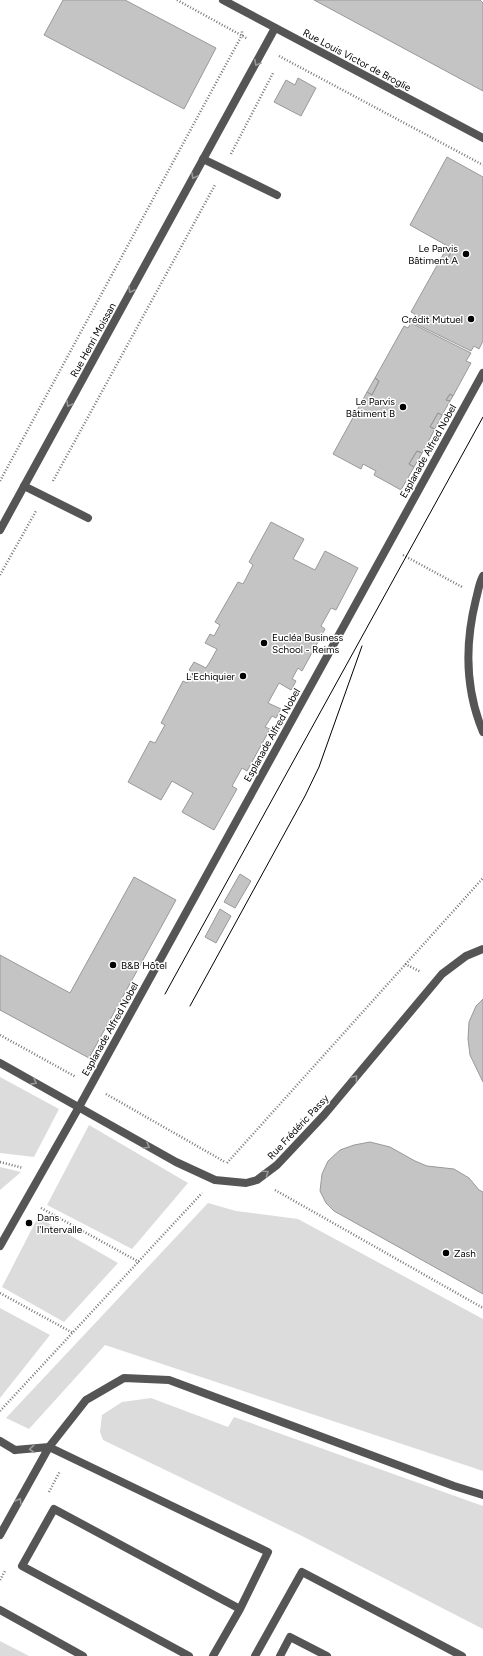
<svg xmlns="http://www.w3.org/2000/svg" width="483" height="1656" viewBox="0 0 483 1656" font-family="Figtree,sans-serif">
<rect width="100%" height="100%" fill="#fff"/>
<path fill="#dcdcdc" d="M0,1077L59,1109L34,1157L0,1153Z
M89,1125L188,1183L132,1249L47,1205Z
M0,1167L21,1172L0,1190Z
M208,1203L236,1211L298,1219L483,1319V1471L105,1345L29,1429L6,1418Z
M38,1217L118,1263L64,1322L2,1287Z
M0,1308L50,1335L0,1398Z
M151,1398L228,1427L234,1417L483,1506V1629L300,1535L103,1440L100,1432L102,1415L122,1402Z
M0,1641L29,1656H0Z"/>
<path fill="#c4c4c4" stroke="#999" d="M63,0H125L216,48L184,109L44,35Z
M314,0H480L483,3V91Z
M298,78L316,88L301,116L274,102L286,80L295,85Z
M447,157L483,177V341L479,349L474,346L471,351L412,322L415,314L411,312L440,260L445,263L453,249L410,225Z
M448,246L453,249L445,263L440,260Z
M411,323L471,353L466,361L471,363L453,396L450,394L446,400L450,401L442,415L438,413L430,427L435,429L422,453L417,451L409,464L414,467L401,490L374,475L376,471L363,464L361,469L333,454L367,392L372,395L379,381L375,378L404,326L408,328Z
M375,378L379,381L372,395L367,392Z
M450,394L453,396L450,401L446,400Z
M438,413L442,415L435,429L430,427Z
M417,451L422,453L414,467L409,464Z
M271,522L304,539L293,559L315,570L325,551L358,568L336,610L331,608L321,626L325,629L302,671L298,668L292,679L296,681L291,690L279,683L268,703L281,709L276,718L272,716L265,727L270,729L247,771L242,768L232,786L237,789L214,830L182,812L193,793L172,781L161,800L128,782L150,741L155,743L165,725L161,723L183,681L187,683L193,672L189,670L194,662L206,668L211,660L217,649L205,643L210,634L214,636L220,625L215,622L238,582L243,584L253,565L249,562Z
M240,874L251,881L235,908L224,902Z
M134,877L176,900L89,1058L0,1010V955L70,993Z
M220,909L231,916L216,943L205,937Z
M483,999V1082L470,1055L468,1039L469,1022L476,1006Z
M370,1142L390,1147L415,1161L427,1166L454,1169L469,1178L479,1190L483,1192V1294L334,1211L326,1203L320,1191L322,1174L328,1161L340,1150L354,1145Z"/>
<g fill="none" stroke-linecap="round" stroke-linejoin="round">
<path stroke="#777" stroke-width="2.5" stroke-dasharray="1 2" stroke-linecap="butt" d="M177,0L248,39
M279,56L483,165
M231,154L273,73
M0,481L242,35V31
M53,481L215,185
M403,555L462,587
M0,575L36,511
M405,964L421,972
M0,1035L76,1077
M106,1094L225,1162
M0,1162L23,1168
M227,1163L483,878
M275,1190L483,1308
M41,1208L139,1262
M0,1293L73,1333
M0,1411L202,1193
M49,1492L60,1471
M0,1580L5,1571"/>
<path stroke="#555" stroke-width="8" d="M203,159L277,195
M24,486L88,518
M0,1441L15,1450
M49,1447L268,1552L240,1609L213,1656
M0,1610L83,1656
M189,1656L22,1566L54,1509L240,1609
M255,1656L302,1572L462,1656
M280,1656L290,1637L327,1656"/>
<path stroke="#555" stroke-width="8" d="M0,1246L79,1107L483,373"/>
<path stroke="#555" stroke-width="8" d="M0,530L275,28
M0,1063L176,1162L215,1180L246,1183L257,1180L277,1165L324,1115L442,974L466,956L483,949
M15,1450L49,1447
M0,1535L49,1447L86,1400L124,1378L169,1380L454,1486L483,1495"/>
<path stroke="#555" stroke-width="8" d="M223,0L483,138
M483,576C479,583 478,592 476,599C465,643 465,689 483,732"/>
<path stroke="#000" stroke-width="1" d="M165,994L483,417
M190,1006L305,796L319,767L362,646"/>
</g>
<defs><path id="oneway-chevron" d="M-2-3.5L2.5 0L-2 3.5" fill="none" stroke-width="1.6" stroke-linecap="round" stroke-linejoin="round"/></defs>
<g stroke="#999">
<use href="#oneway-chevron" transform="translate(257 63) rotate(119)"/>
<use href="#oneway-chevron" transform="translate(194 176) rotate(119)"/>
<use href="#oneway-chevron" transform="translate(131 290) rotate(119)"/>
<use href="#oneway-chevron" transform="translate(69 404) rotate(119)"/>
<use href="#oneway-chevron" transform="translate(355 1078) rotate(-50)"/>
<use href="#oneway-chevron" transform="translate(34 1082) rotate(29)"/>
<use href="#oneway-chevron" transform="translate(147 1146) rotate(30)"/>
<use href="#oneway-chevron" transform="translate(266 1173) rotate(-35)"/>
<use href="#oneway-chevron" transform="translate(32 1449) rotate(175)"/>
<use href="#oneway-chevron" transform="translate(19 1501) rotate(-61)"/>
</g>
<g fill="#000" stroke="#fff" stroke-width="1.5">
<circle cx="466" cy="254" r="4"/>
<circle cx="471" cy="319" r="4"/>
<circle cx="403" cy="407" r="4"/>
<circle cx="264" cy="643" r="4"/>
<circle cx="243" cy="676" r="4"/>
<circle cx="113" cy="965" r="4"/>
<circle cx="29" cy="1223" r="4"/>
<circle cx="446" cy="1253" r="4"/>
</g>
<g text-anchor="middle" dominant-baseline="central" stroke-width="3" stroke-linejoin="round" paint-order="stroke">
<g font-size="10" fill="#000" stroke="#fff">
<text transform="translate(357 60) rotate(28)">Rue Louis Victor de Broglie</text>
<text transform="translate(93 340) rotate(-61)">Rue Henri Moissan</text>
<text transform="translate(428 451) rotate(-61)">Esplanade Alfred Nobel</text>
<text transform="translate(272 735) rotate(-61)">Esplanade Alfred Nobel</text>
<text transform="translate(110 1029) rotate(-61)">Esplanade Alfred Nobel</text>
<text transform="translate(298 1127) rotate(-47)">Rue Frédéric Passy</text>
</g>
<g font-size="10" fill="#000" stroke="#fff" text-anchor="end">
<text x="458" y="248">Le Parvis<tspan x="458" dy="12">Bâtiment A</tspan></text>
<text x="463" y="319">Crédit Mutuel</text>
<text x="395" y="401">Le Parvis<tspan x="395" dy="12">Bâtiment B</tspan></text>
<text x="272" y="637" text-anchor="start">Eucléa Business<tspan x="272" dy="12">School - Reims</tspan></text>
<text x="235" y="676">L'Echiquier</text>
<text x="121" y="965" text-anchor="start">B&amp;B Hôtel</text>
<text x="37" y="1217" text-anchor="start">Dans<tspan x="37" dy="12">l'Intervalle</tspan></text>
<text x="454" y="1253" text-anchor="start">Zash</text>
</g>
</g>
</svg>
